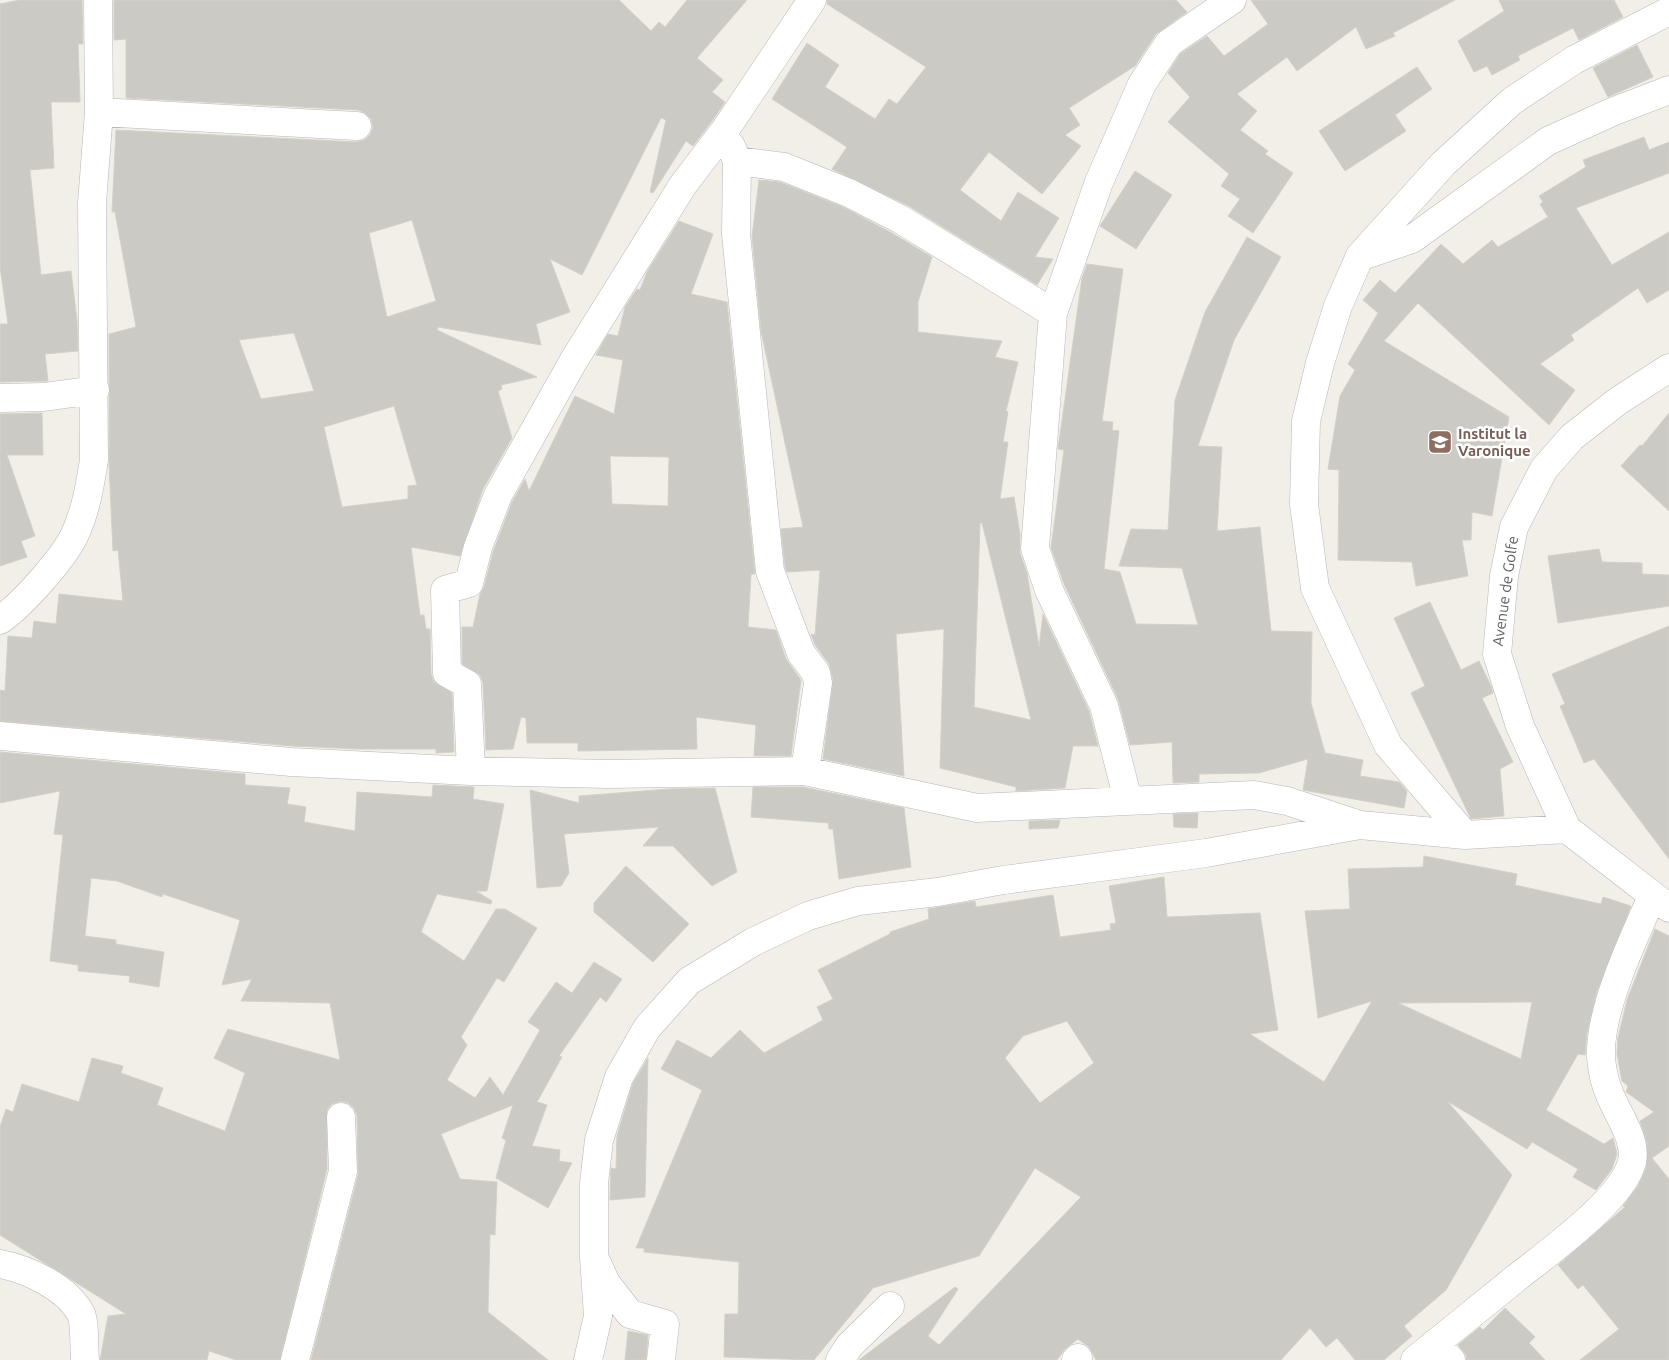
<svg xmlns="http://www.w3.org/2000/svg" width="1669" height="1360" viewBox="0 0 1669 1360" font-family="Ubuntu,sans-serif">
<rect width="100%" height="100%" fill="#f1efe8"/>
<path fill="#cccac5" stroke="#d6d1c6" fill-rule="evenodd" d="M20,0H82L83,44H78L80,102H51L54,168L30,170L41,275L71,271L77,321L78,351L45,354L48,381L0,382V324H8L0,267V4Z
M114,0H619L651,31L659,22L665,27L687,0H747L697,58L723,80L712,92L725,102L712,121L693,146L686,141L653,193L650,192L666,120L661,118L582,275L550,259L570,312L536,324L541,345L438,327L437,330L537,377L501,385L502,389L498,391L512,438L483,489L460,556L411,547L420,615H424L426,629H430L431,674L434,682L452,693L454,752L436,753V749H360L292,746L0,721V690L5,691L8,636L32,638L34,621L56,624L59,594L123,601L118,550L113,551L109,464V334L136,327L115,212H112L116,130L356,142L364,140L370,135L373,127L371,119L365,113L358,110L126,98V39L114,40ZM412,220L436,301L387,317L369,233ZM294,333L314,391L261,399L239,340ZM394,406L417,485L408,486V499L342,507L324,427Z
M827,0H1176L1187,12L1156,34L1135,66L1069,108L1080,125L1065,135L1081,146L1042,194L989,152L960,190L1001,221L1018,192L1059,218L1035,257L1053,259L1037,285L907,205L832,169L847,147L772,99L807,43L839,65L825,87L875,119L889,99L897,104L926,67L827,4Z
M1251,0H1455L1393,33L1395,36L1366,49L1356,27L1297,71L1287,57L1237,94L1257,111L1240,130L1268,151L1265,154L1293,173L1253,233L1228,216L1240,199L1221,186L1229,174L1168,122L1190,97L1168,73L1180,54L1207,36L1224,56L1268,24Z
M1499,0H1614L1623,17L1579,40L1573,28L1518,56L1520,60L1492,75L1487,66L1474,72L1458,41L1504,11Z
M1637,45L1653,77L1608,97L1593,68Z
M1417,67L1432,89L1395,115L1406,131L1345,171L1319,131Z
M1644,137L1649,150L1669,142V173L1576,208L1612,265L1669,232V290L1647,303L1638,288L1571,335L1574,340L1540,364L1575,390L1549,425L1418,303L1384,341L1509,417L1492,516L1472,512L1471,540H1462L1468,576L1416,586L1412,562L1338,560L1339,470L1328,469L1340,396L1355,370L1348,364L1378,313L1363,300L1380,280L1395,293L1441,244L1463,264L1492,240L1498,247L1548,217L1540,204L1543,202L1539,196L1586,167L1583,160Z
M1135,171L1172,195L1136,249L1100,226Z
M759,180L780,182L843,207L892,233L932,257L918,302V332L1002,341L995,357L1018,362L1006,411L1008,412L1003,442H1008L1000,499L1014,497L1020,534V553L1027,573L1039,647L1043,614L1089,711L1098,746H1073L1065,788L1016,791V787L940,768L944,629L896,634L904,776L823,759L833,680L829,664L815,645L811,634L815,635L820,570L787,572L785,567L781,529L803,527L761,331L752,237ZM980,523H982L1031,720L974,707Z
M679,221L713,234L691,294L727,302L755,574H751L748,627L776,630L786,659L801,680L791,756H754L756,725L696,717L697,749L578,751V743H527L526,718L521,717L513,749L486,750L483,683L480,675L462,664V627H473L480,594L484,587L493,552L512,502L525,479L529,491L575,396L614,414L623,360L596,355L597,353L608,334L618,336L625,307L637,289L640,290L647,272ZM610,456L669,457L668,506L612,504Z
M1247,237L1281,257L1234,340L1198,446L1222,447L1217,531L1260,527L1271,631L1312,632L1311,703L1325,753L1363,760L1360,776L1399,782L1407,791L1404,808L1303,790L1308,759L1259,773L1199,774V782L1173,783L1172,742L1130,745L1118,699L1064,584L1051,548L1064,450L1058,449L1082,278L1087,264L1123,269L1102,421L1113,422L1112,430L1119,431L1104,569L1120,572L1136,624L1198,625L1182,568L1119,566L1131,529L1168,530L1175,400L1205,312Z
M42,413L43,455H7L35,536L21,541L27,557L0,566V414Z
M1669,413V511L1621,466L1640,445L1642,446Z
M1599,549L1602,562L1642,563V574L1669,575V606L1558,623L1548,556Z
M1430,602L1461,670L1479,661L1491,686L1493,693L1482,698L1513,762L1500,769L1504,816L1471,819L1469,815L1411,693L1425,686L1394,618Z
M1669,626V859L1594,759L1584,763L1560,706L1565,704L1552,674Z
M0,752L245,774V785L290,788L287,804L306,807L304,822L355,831L357,792L432,797L433,785L474,787L473,799L504,804L487,891H476L492,901L491,904L437,894L421,932L464,961L496,909H505L537,928L504,982L497,978L461,1037L467,1045L447,1080L475,1098L490,1077L503,1095L540,1030L528,1022L556,982L572,993L594,962L622,979L606,1002L600,997L559,1056L562,1057L537,1102L547,1105L532,1146L560,1150L559,1161L572,1163L548,1208L496,1178L506,1140L502,1138L513,1105L441,1134L460,1179L497,1182L495,1235L490,1234L488,1312L548,1360H311L358,1175L357,1116L354,1108L348,1103L341,1101L332,1104L327,1110V1169L280,1360H236L209,1351L207,1360H100L108,1316L126,1314L0,1235V1127L6,1109L13,1112L22,1084L79,1102L92,1058L123,1066L121,1073L163,1088L157,1105L225,1131L245,1073L214,1058L228,1029L340,1060L330,1003L241,1001L252,979L222,985L240,920L163,894L162,897L117,881L91,878L85,936L116,940V944L164,952L159,987L129,982L130,976L78,971V965L50,961L63,835L54,834L60,791L0,803Z
M753,787H803L904,808L911,867L839,879L833,829H829L828,823L751,817Z
M715,788L737,872L712,886L673,846H643L659,827L564,834L569,873L561,886L537,888L530,790L579,803V796L669,789Z
M1198,813L1197,828L1174,827L1173,814Z
M1060,820L1058,828L1029,829V821Z
M1424,856L1517,874L1515,885L1601,904L1603,897L1631,906L1597,991L1587,1033L1585,1055L1578,1054L1546,1110L1604,1144L1613,1138L1617,1154L1612,1169L1596,1190L1573,1177L1578,1169L1532,1142L1527,1149L1447,1101L1512,1175L1446,1290L1404,1326L1412,1336L1384,1360H1355L1337,1338L1326,1347L1310,1328L1281,1360H1096L1089,1347L1078,1339L1065,1349L1057,1360H859L955,1287L958,1289L928,1336L939,1345L1081,1197L1035,1168L979,1256L873,1288L814,1360L724,1357L725,1314H738L739,1262L644,1252V1248H636L702,1090L661,1069L677,1040L711,1058L740,1030L764,1053L823,1020L817,1007L833,999L818,970L890,934V932L929,919L928,909L975,901L976,907L1053,895L1060,937L1111,930L1110,924L1116,923L1109,886L1164,877L1167,917L1260,913L1278,1030L1250,1034L1324,1082L1372,1001L1318,1018L1305,911L1350,909L1348,869L1423,867ZM1532,1002L1521,1059L1398,1003ZM1067,1021L1094,1063L1040,1103L1005,1058L1023,1036Z
M626,866L689,924L653,962L594,912V903Z
M1655,929L1669,936V1146L1652,1158L1669,1179V1360H1580L1619,1329L1583,1285L1578,1289L1558,1265L1625,1207L1623,1206L1638,1186L1646,1168L1647,1143L1640,1121L1654,1112L1626,1092L1628,1086L1622,1081L1617,1054L1618,1038L1627,1000Z
M648,1058L645,1197L610,1200L611,1168L616,1169L617,1136L633,1083Z
M1505,1308L1535,1337L1529,1343L1545,1360H1466V1355L1458,1345L1480,1327L1483,1330Z
M628,1331L648,1335L646,1360H625Z"/>
<g fill="none" stroke-linecap="round" stroke-linejoin="round">
<defs>
<path id="street" d="M99,112L357,126
M731,146L737,161L784,167L849,193L900,219L1053,313
M737,161L736,234L770,571L801,653L816,673L818,683L805,771
M1362,256L1412,239L1548,141L1612,112L1669,90
M1669,368L1618,401L1572,437L1544,469L1514,527L1504,576L1497,654L1520,726L1567,829L1669,908
M0,398L44,397L95,390
M0,620C22,605 64,558 75,534C86,510 90,485 94,460L92,203L99,112L98,0
M0,736L291,762L471,771L608,774L805,771L977,808L1254,795L1287,801L1360,825
M471,771L467,684L447,673L445,590L469,583L478,547L498,495L574,360L683,185L725,130L812,0
M1128,800L1104,706L1049,590L1035,548L1053,313L1099,182L1142,84L1169,43L1232,0
M1465,835L1388,745L1315,588L1304,504L1306,421L1320,363L1338,306L1360,256L1443,164L1512,101L1574,60L1669,11
M597,1263L606,1283L630,1314L665,1324L661,1360
M0,1264C27,1269 67,1287 81,1314C85,1322 84,1349 85,1360
M1434,1344L1451,1360
M295,1360L343,1171L341,1117
M588,1360L598,1316L594,1257V1183L599,1140L619,1077L647,1028L689,981L753,942L808,916L858,901L938,892L1003,880L1206,853L1360,825L1465,835L1567,829
M840,1360L849,1346L890,1306
M1076,1360L1078,1358
M1415,1360C1448,1333 1482,1306 1515,1279C1546,1254 1622,1201 1632,1162C1637,1140 1618,1115 1610,1095C1605,1084 1601,1066 1601,1054C1600,1009 1633,939 1652,897"/>
</defs>
<use href="#street" stroke="#b5b8bc" stroke-width="29"/>
<use href="#street" stroke="#fff" stroke-width="28"/>
</g>
<defs>
<symbol id="school-square" viewBox="-11 -11 22 22"><rect x="-9" y="-9" width="18" height="18" rx="4" fill="#8d6e63" stroke="#fff"/><path d="M0-5L7-2L0 1L-7-2ZM-4 1L0 2.5L4 1V4Q0 6-4 4Z" fill="#fff"/></symbol>
</defs>
<g fill-rule="evenodd">
<use href="#school-square" x="1426" y="428" width="28" height="28"/>
</g>
<g text-anchor="middle" dominant-baseline="central" stroke-width="5" stroke-linejoin="round" paint-order="stroke">
<g font-size="15" font-weight="bold" fill="#785e54" stroke="#fff" text-anchor="start">
<text x="1458" y="433">Institut la<tspan x="1458" dy="17">Varonique</tspan></text>
</g>
<g font-size="15" fill="#5f6368" stroke="#fff">
<text transform="translate(1505 591) rotate(-82)">Avenue de Golfe</text>
</g>
</g>
</svg>
